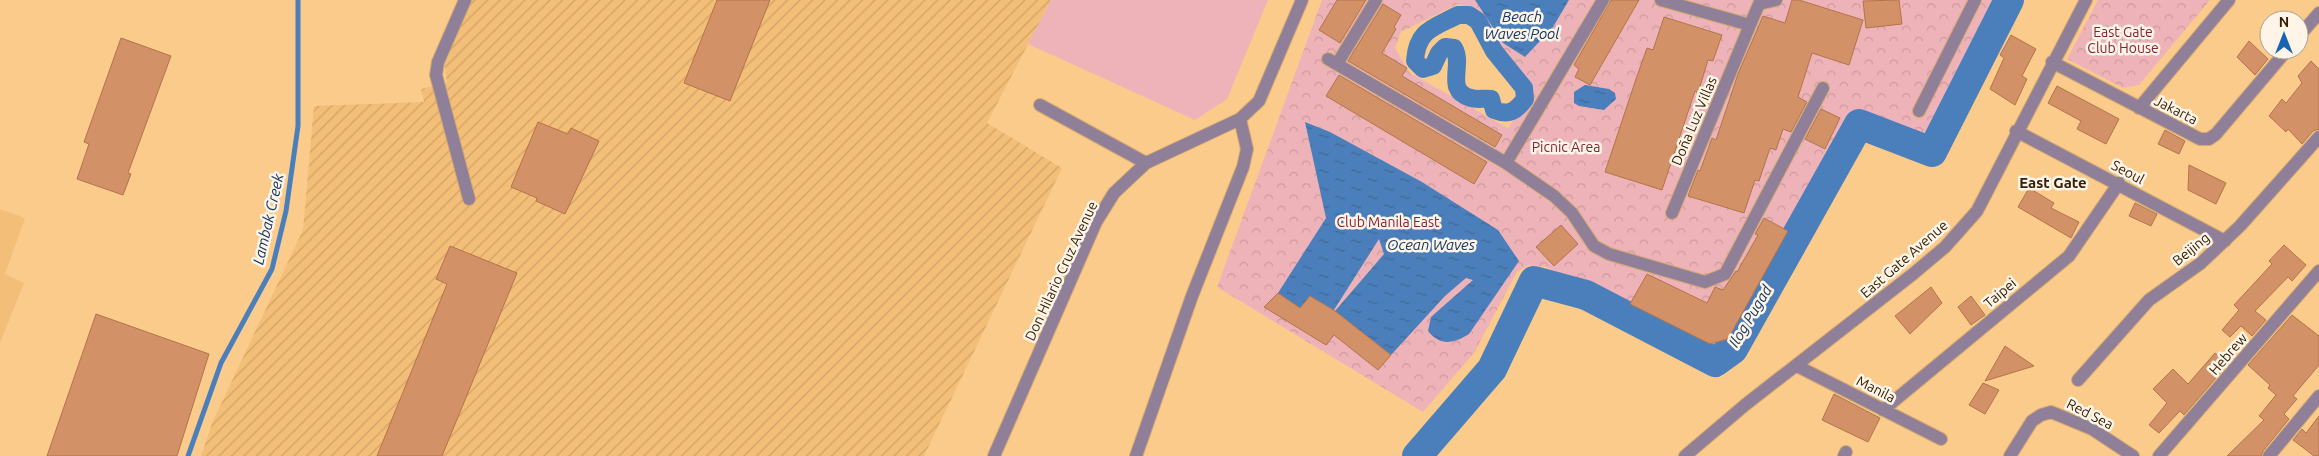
<svg xmlns="http://www.w3.org/2000/svg" width="2319" height="456" viewBox="0 0 2319 456" font-family="Ubuntu,sans-serif">
<defs>
<pattern id="industrial-furrows" width="10" height="10" patternUnits="userSpaceOnUse" patternTransform="scale(1.25)"><rect width="10" height="10" fill="#f3be78"/><path d="M-1 1l2-2M0 10L10 0M9 11l2-2" fill="none" stroke="#d1a366"/></pattern>
<pattern id="park-crowns" width="20" height="18" patternUnits="userSpaceOnUse" patternTransform="scale(1.25)"><rect width="20" height="18" fill="#eeb3b8"/><path d="M2 6a3 3 0 1 1 6 0M12 15a3 3 0 1 1 6 0" fill="none" stroke="#cd9a9d"/></pattern>
<pattern id="water-ripples" width="26" height="14" patternUnits="userSpaceOnUse" patternTransform="scale(1.25)"><rect width="26" height="14" fill="#4b7fbb"/><path d="M2 4q2-2 4 0t4 0M15 11q2-2 4 0t4 0" fill="none" stroke="#3f6896"/></pattern>
</defs>
<rect width="100%" height="100%" fill="#fbcb8c"/>
<path fill="#f3be78" d="M0,209L25,218L5,274L24,283L0,343Z"/>
<path fill="url(#industrial-furrows)" d="M471,0H1051L987,123L1062,168L924,456H201L213,421L303,230L314,106L424,102L421,89L447,83L444,62Z"/>
<path fill="#eeb3b8" d="M1051,0H1268L1227,99L1195,120L1028,44Z"/>
<path fill="url(#park-crowns)" fill-rule="evenodd" d="M1322,0H2000L1938,135L1924,142L1869,116L1858,114L1851,118L1730,341L1711,346L1545,267L1529,265L1517,272L1474,353L1423,412L1217,287ZM1458,4L1469,8L1495,50L1532,91L1508,128L1410,73L1395,48L1401,32Z
M2098,0H2210L2139,85L2123,88L2067,59Z"/>
<path fill="url(#water-ripples)" d="M1475,0H1569L1553,27L1525,57L1503,43Z
M1585,85L1609,89L1615,93L1616,99L1604,110L1579,106L1574,103V92Z
M1305,122L1330,132L1422,182L1498,230L1519,261L1469,334C1453,344 1440,346 1428,331L1431,317L1473,280L1466,278L1445,296L1391,355L1335,311L1384,254L1379,239L1334,310L1310,296L1300,308L1278,293L1326,218Z"/>
<g fill="none" stroke-linecap="round" stroke-linejoin="round">
<path stroke="#4b7fbb" stroke-width="5" d="M188,456L221,363L272,269L286,211L298,126V0"/>
<path stroke="#4b7fbb" stroke-width="18" d="M1458,15H1469L1478,21L1494,51L1524,88L1525,99C1516,111 1509,116 1494,110L1491,99C1484,98 1477,100 1471,98C1444,91 1464,65 1454,48L1445,47L1439,53L1433,66L1423,69L1415,61C1417,30 1433,28 1458,15Z"/>
<path stroke="#4b7fbb" stroke-width="30" d="M1417,456L1492,369L1534,281L1586,295L1715,362L1733,349L1859,124L1932,152L2009,0"/>
</g>
<path fill="#d29167" stroke="#b2744a" d="M717,0H770L730,101L684,83Z
M1337,0H1366L1340,43L1319,30Z
M1611,0H1639L1590,85L1575,77L1579,69L1574,65Z
M1792,0H1799L1863,20L1849,65L1812,53L1798,97L1807,102L1791,132L1783,129L1776,150L1770,148L1759,181L1755,180L1744,213L1688,196L1698,170L1700,171L1712,138L1716,140L1738,74L1763,16L1785,23Z
M1899,0L1902,24L1866,28L1863,1Z
M1383,4L1401,15L1394,27L1396,29L1382,53L1407,68L1402,76L1502,135L1495,147L1348,61Z
M1664,17L1722,35L1713,61L1708,60L1698,93L1695,91L1662,190L1605,172L1636,79L1647,48L1653,50Z
M2011,35L2036,49L2022,76L2027,79L2015,105L1990,89L2004,58L2000,55Z
M121,38L171,56L128,173L131,174L123,195L77,179L89,144L84,142Z
M2249,41L2268,59L2255,75L2237,57Z
M2311,61L2319,69V129L2313,131L2302,144L2288,129L2286,132L2269,116L2282,99L2286,103L2302,83L2298,76Z
M1339,75L1487,162L1474,184L1326,96Z
M2057,86L2119,119L2106,144L2077,129L2081,121L2048,103Z
M1821,109L1840,118L1825,149L1805,139Z
M538,122L568,134L571,128L599,141L565,214L536,201L537,198L511,187Z
M2165,130L2185,141L2179,154L2158,144Z
M2189,165L2226,183L2216,204L2188,190Z
M2029,188L2054,203L2051,208L2079,222L2071,238L2018,207Z
M2135,203L2157,214L2151,226L2129,216Z
M1764,218L1788,231L1728,339L1710,344L1630,304L1647,274L1707,303L1715,287L1723,290L1736,271L1737,272L1758,235L1755,234Z
M1561,225L1578,244L1554,266L1536,247Z
M2284,245L2306,265L2292,281L2288,277L2255,311L2266,320L2252,336L2241,326L2230,337L2222,330L2239,310L2234,305L2272,264L2269,261Z
M450,246L517,273L442,456H377L447,284L436,279Z
M1931,287L1942,303L1910,334L1895,316Z
M1278,293L1300,308L1310,296L1335,311L1391,355L1378,370L1334,335L1326,345L1264,307Z
M1971,296L1985,315L1971,325L1958,307Z
M96,314L209,354L177,456H47Z
M2292,315L2319,336V365L2293,396L2297,399L2284,414L2289,419L2263,451L2261,456H2227L2264,420L2259,416L2276,395L2268,388L2270,385L2248,365Z
M2005,346L2034,366L1985,381Z
M2215,353L2228,364L2184,415L2180,411L2159,433L2149,425L2167,403L2153,389L2173,369L2188,384Z
M1983,383L1999,390L1985,414L1969,405Z
M1834,394L1880,418L1868,442L1822,420Z
M2319,416V456H2314L2293,440L2302,429L2306,433Z"/>
<g fill="none" stroke-linecap="round" stroke-linejoin="round">
<defs>
<path id="minor" d="M465,0L438,62L436,75L469,199
M1661,0L1750,25L1672,213
M1750,25L1759,4L1776,0
M2299,36L2319,13
M1328,59L1506,163L1554,196L1572,213L1594,246L1609,254L1705,282L1725,274L1823,88
M2052,62L2200,139H2209L2216,134L2287,50
M1337,64L1376,0
M1040,105L1146,163
M2139,108L2229,0
M1919,111L1975,0
M2016,131L2225,241
M1506,163L1603,0
M1797,366L1941,439
M2078,380L2149,300L2201,263L2240,226L2319,137
M1883,410L2069,256L2119,183
M994,456L1096,222L1114,193L1146,163L1240,119L1259,101L1302,0
M1136,456L1192,296L1243,167L1247,149L1240,119
M1685,456L1745,405L1913,274L1945,247L1977,211L2086,0
M1844,456L1846,452
M2010,456L2032,421L2041,415L2051,412L2092,429L2133,456
M2159,456L2319,271
M2269,456L2319,396"/>
</defs>
<use href="#minor" stroke="#d3a971" stroke-width="14"/>
<use href="#minor" stroke="#907f99" stroke-width="12"/>
</g>
<g text-anchor="middle" dominant-baseline="central" stroke-width="5" stroke-linejoin="round" paint-order="stroke">
<g font-size="14" fill="#882036" stroke="#fef4e8">
<text x="2123" y="32">East Gate<tspan x="2123" dy="16">Club House</tspan></text>
<text x="1566" y="147">Picnic Area</text>
<text x="1388" y="222">Club Manila East</text>
</g>
<g font-size="14" fill="#332106" stroke="#fef4e8">
<text transform="translate(2176 110) rotate(27)">Jakarta</text>
<text transform="translate(1694 121) rotate(-67)">Doña Luz Villas</text>
<text transform="translate(2128 172) rotate(28)">Seoul</text>
<text transform="translate(2191 249) rotate(-39)">Beijing</text>
<text transform="translate(1904 259) rotate(-41)">East Gate Avenue</text>
<text transform="translate(1061 271) rotate(-65)">Don Hilario Cruz Avenue</text>
<text transform="translate(2000 293) rotate(-40)">Taipei</text>
<text transform="translate(2228 354) rotate(-49)">Hebrew</text>
<text transform="translate(1876 389) rotate(27)">Manila</text>
<text transform="translate(2090 414) rotate(27)">Red Sea</text>
</g>
<g font-size="15" font-style="italic" fill="#143962" stroke="#fef4e8">
<text x="1522" y="16">Beach<tspan x="1522" dy="17">Waves Pool</tspan></text>
<text transform="translate(268 219) rotate(-77)">Lambak Creek</text>
<text x="1431" y="244">Ocean Waves</text>
<text transform="translate(1750 316) rotate(-59)">Ilog Pugad</text>
</g>
<g font-size="15" font-weight="bold" fill="#332106" stroke="#fef4e8">
<text x="2053" y="182">East Gate</text>
</g>
</g>
<g transform="translate(2284 35)"><circle r="24" fill="#fef4e8" stroke="#ada08e"/>
<path d="M0-4L9 19L0 12L-9 19Z" fill="#1764b3"/>
<text y="-8" font-size="14" font-weight="bold" text-anchor="middle" fill="#332106">N</text>
</g>
</svg>
